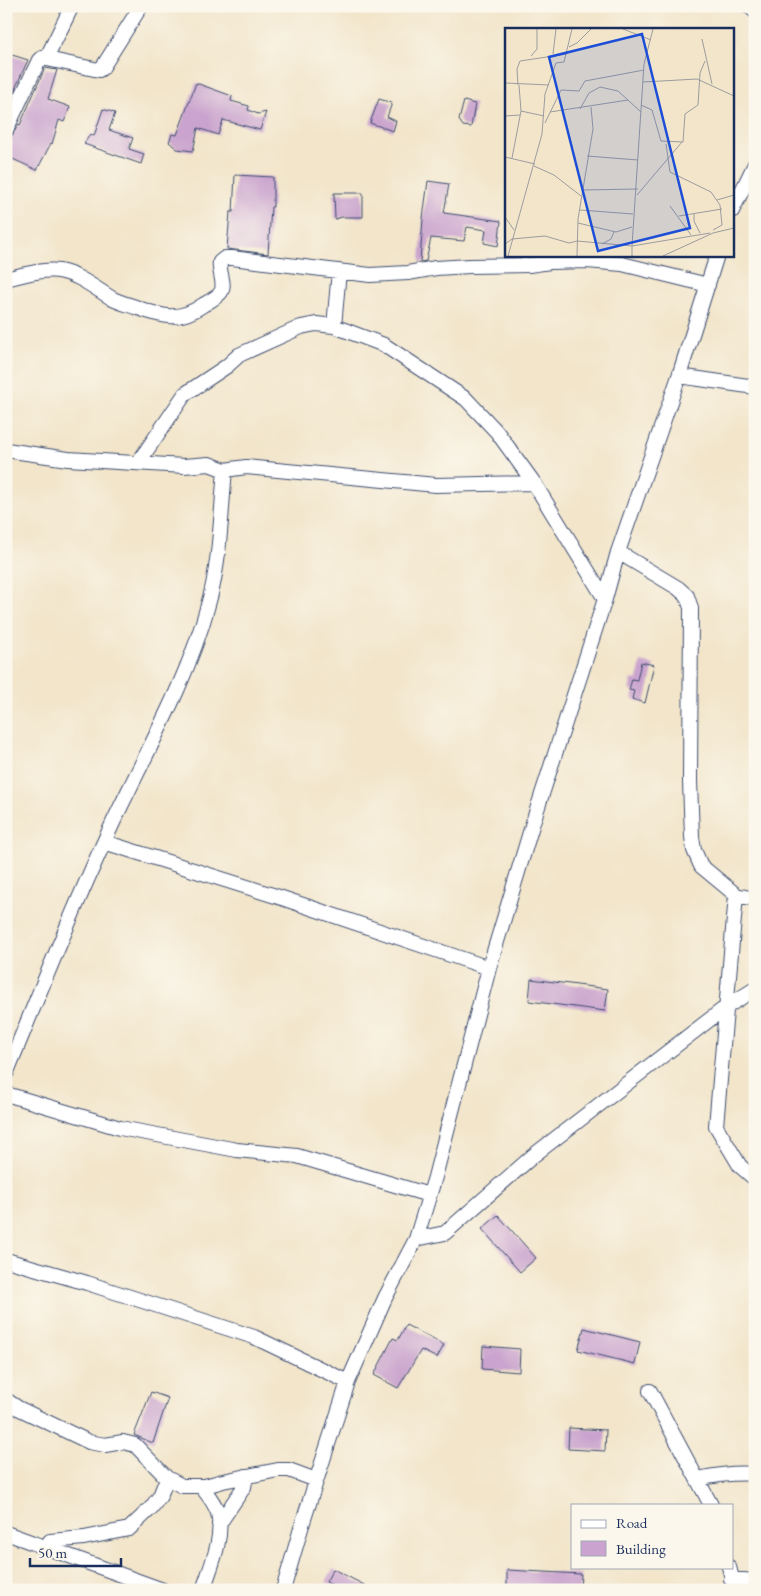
<svg xmlns="http://www.w3.org/2000/svg" width="761" height="1596" viewBox="0 0 761 1596" font-family="'EB Garamond',serif">
<rect width="100%" height="100%" fill="#fbf7ec"/>
<filter id="ink" filterUnits="userSpaceOnUse"><feTurbulence type="fractalNoise" baseFrequency=".02" numOctaves="2"/><feDisplacementMap in="SourceGraphic" scale="10" xChannelSelector="R" yChannelSelector="G"/><feConvolveMatrix kernelMatrix="1 2 1 2 8 2 1 2 1" color-interpolation-filters="sRGB"/></filter>
<filter id="wash" filterUnits="userSpaceOnUse"><feTurbulence type="fractalNoise" baseFrequency=".0096" numOctaves="4" result="noise"/><feDisplacementMap in="SourceGraphic" scale="20" xChannelSelector="R" yChannelSelector="G"/><feGaussianBlur stdDeviation="1.12" result="paint"/><feColorMatrix in="noise" values="0 0 0 0 0 0 0 0 0 0 0 0 0 0 0 0 0 1.4 0 .05"/><feComposite in="paint" operator="in"/></filter>
<g filter="url(#wash)">
<rect width="100%" height="100%" fill="#f2e5ca"/>
<g id="blocks">
<path fill="#caa4ce" d="M6,53L28,60L6,109Z
M45,68L57,70L48,99L70,107L64,122L59,120L52,144L51,143L37,170L6,156V139L11,137L19,124L20,125Z
M196,83L232,96L231,101L249,106L248,110L258,114L266,112L260,130L223,120L218,135L198,128L193,151L177,149L169,142L172,134L177,135Z
M379,99L392,103L387,117L396,121L393,131L370,123Z
M464,101L475,104L471,127L463,126L459,120Z
M103,109L115,113L109,130L133,138L129,149L144,154L141,164L84,144L90,134L94,136Z
M235,175L273,177V207H271L268,254L227,249L230,212H233Z
M428,181L449,184L444,213L501,221L498,246L484,243L486,230L467,227L464,241L431,238L426,261L420,262L423,218Z
M334,193H363V217H342L335,219Z
M641,662L654,665L645,703L632,699L634,691L629,690L632,679L637,680Z
M531,979L608,989L605,1011L529,1001Z
M498,1215L536,1258L520,1272L482,1229Z
M406,1325L444,1345L437,1358L421,1350L398,1388L374,1375L393,1338L398,1340Z
M584,1328L640,1342L635,1364L578,1350Z
M483,1346L520,1349L519,1372L482,1369Z
M151,1392L168,1398L153,1443L134,1435Z
M569,1428L606,1430L605,1451L568,1449Z
M333,1569L374,1590H342L326,1582Z
M507,1570L581,1574L580,1590H507Z"/>
</g>
</g>
<g filter="url(#ink)">
<use href="#blocks" fill-opacity="0" stroke="#3b4a6e" stroke-width="1"/>
<g fill="none" stroke-linecap="round" stroke-linejoin="round">
<defs>
<path id="minor" d="M749,6L755,11
M46,59L72,6
M6,130L39,60L42,58L99,70L102,68L141,6
M732,211L755,164
M6,279C22,275 42,269 59,271C78,274 96,289 113,299C121,303 130,305 138,308C163,317 179,322 203,305C208,302 218,297 221,292C226,284 218,271 220,262L225,258H232L370,275L408,273L436,268L470,266L529,265L550,262L587,261L622,264L708,285
M334,326L339,271
M679,376L755,387
M6,450L68,459L184,466L209,464L225,470L246,467L436,485L534,483
M138,463L185,394L227,366L239,355L301,327L316,324L334,326L384,345L466,399L497,432L534,483L605,599
M618,552L678,588L687,596L691,608L690,781L692,837L694,850L701,866L736,895L755,899
M104,842L282,898L489,968
M736,895L716,1126L740,1166L755,1179
M6,1074C40,992 73,908 111,827C145,754 187,683 208,605C220,565 221,512 225,470
M6,1094L120,1128L237,1150L297,1156L429,1195
M416,1239L445,1233L534,1155L726,1007L755,989
M6,1260L87,1283L254,1337L348,1382
M650,1391L711,1505
M6,1400L18,1408L89,1442L105,1445L123,1442L135,1445L167,1478L182,1486H205L223,1481L278,1470H289L316,1480
M697,1479C716,1475 735,1472 755,1474
M201,1486C208,1495 215,1503 218,1513C224,1538 211,1566 203,1590
M219,1524L244,1487L246,1476
M6,1533L163,1590
M45,1548L50,1541L84,1538L129,1529L151,1508L160,1496L167,1478
M729,1567L735,1590
M731,1579L755,1581
M283,1590L302,1525L348,1382L385,1298L416,1239L435,1177L489,968L534,819L605,599L618,552L679,376L717,255"/>
</defs>
<use href="#minor" stroke="#3b4a6e" stroke-width="16"/>
<use href="#minor" stroke="#fff" stroke-width="14"/>
</g>
</g>
<g transform="translate(505 28)">
<rect width="229" height="229" fill="#f2e5ca"/>
<path fill="none" stroke="#9c9c9f" stroke-width="1" d="M118,1L146,12M197,11L207,56M64,19L72,15L86,1M48,26L51,1M26,28L32,21V1M138,54L192,51L229,68M0,55L44,57M13,57L12,41L15,33L62,26M136,77L147,82L156,113L178,114L180,86L193,77L195,45L200,33M75,81L84,65L95,59L113,63L136,84M16,83L39,88M45,84L123,72M0,88L15,87M40,95L56,62L74,63L80,53L139,42M161,116L165,144L206,164L215,177L217,197L208,202M82,128L133,132M0,129L30,136M7,130L16,83L14,57M29,138L49,147L76,168M77,162L133,161M132,167L177,114M212,172L229,167M165,178L186,207M75,182L128,186M189,186V193L195,205M174,188L217,181M0,189L9,202M73,195L111,204L127,199M0,216L7,211L40,208L64,215L72,213L127,218L139,36L148,1M97,216L106,211L109,204M3,228L37,106L40,66L51,35L59,34L67,1M72,228L73,191L88,101L86,79M127,228V218L205,205M158,228L208,205L229,200"/>
<path fill="#1d4ed8" fill-opacity="0.15" stroke="#1d4ed8" stroke-width="2.5" d="M137,6L185,200L93,223L44,29Z"/>
<rect width="229" height="229" fill="none" stroke="#1b2f5e" stroke-width="2.5"/>
</g>
<rect width="761" height="1596" fill="none" stroke="#fbf7ec" stroke-width="25"/>
<rect x="571" y="1504" width="162" height="65" fill="#fbf7ec" stroke="#a1a7b3"/>
<rect x="581" y="1520" width="25" height="8" fill="#ffffff" stroke="#a1a7b3"/>
<text x="616" y="1528" font-size="15" fill="#1b2f5e">Road</text>
<rect x="581" y="1541" width="25" height="15" fill="#caa4ce" stroke="#a1a7b3"/>
<text x="616" y="1554" font-size="15" fill="#1b2f5e">Building</text>
<path d="M30 1558v8h91v-8" fill="none" stroke="#1b2f5e" stroke-width="2.5"/>
<text x="38" y="1558" font-size="15" fill="#1b2f5e" stroke="#fbf7ec" stroke-width="4" paint-order="stroke">50 m</text>
</svg>
